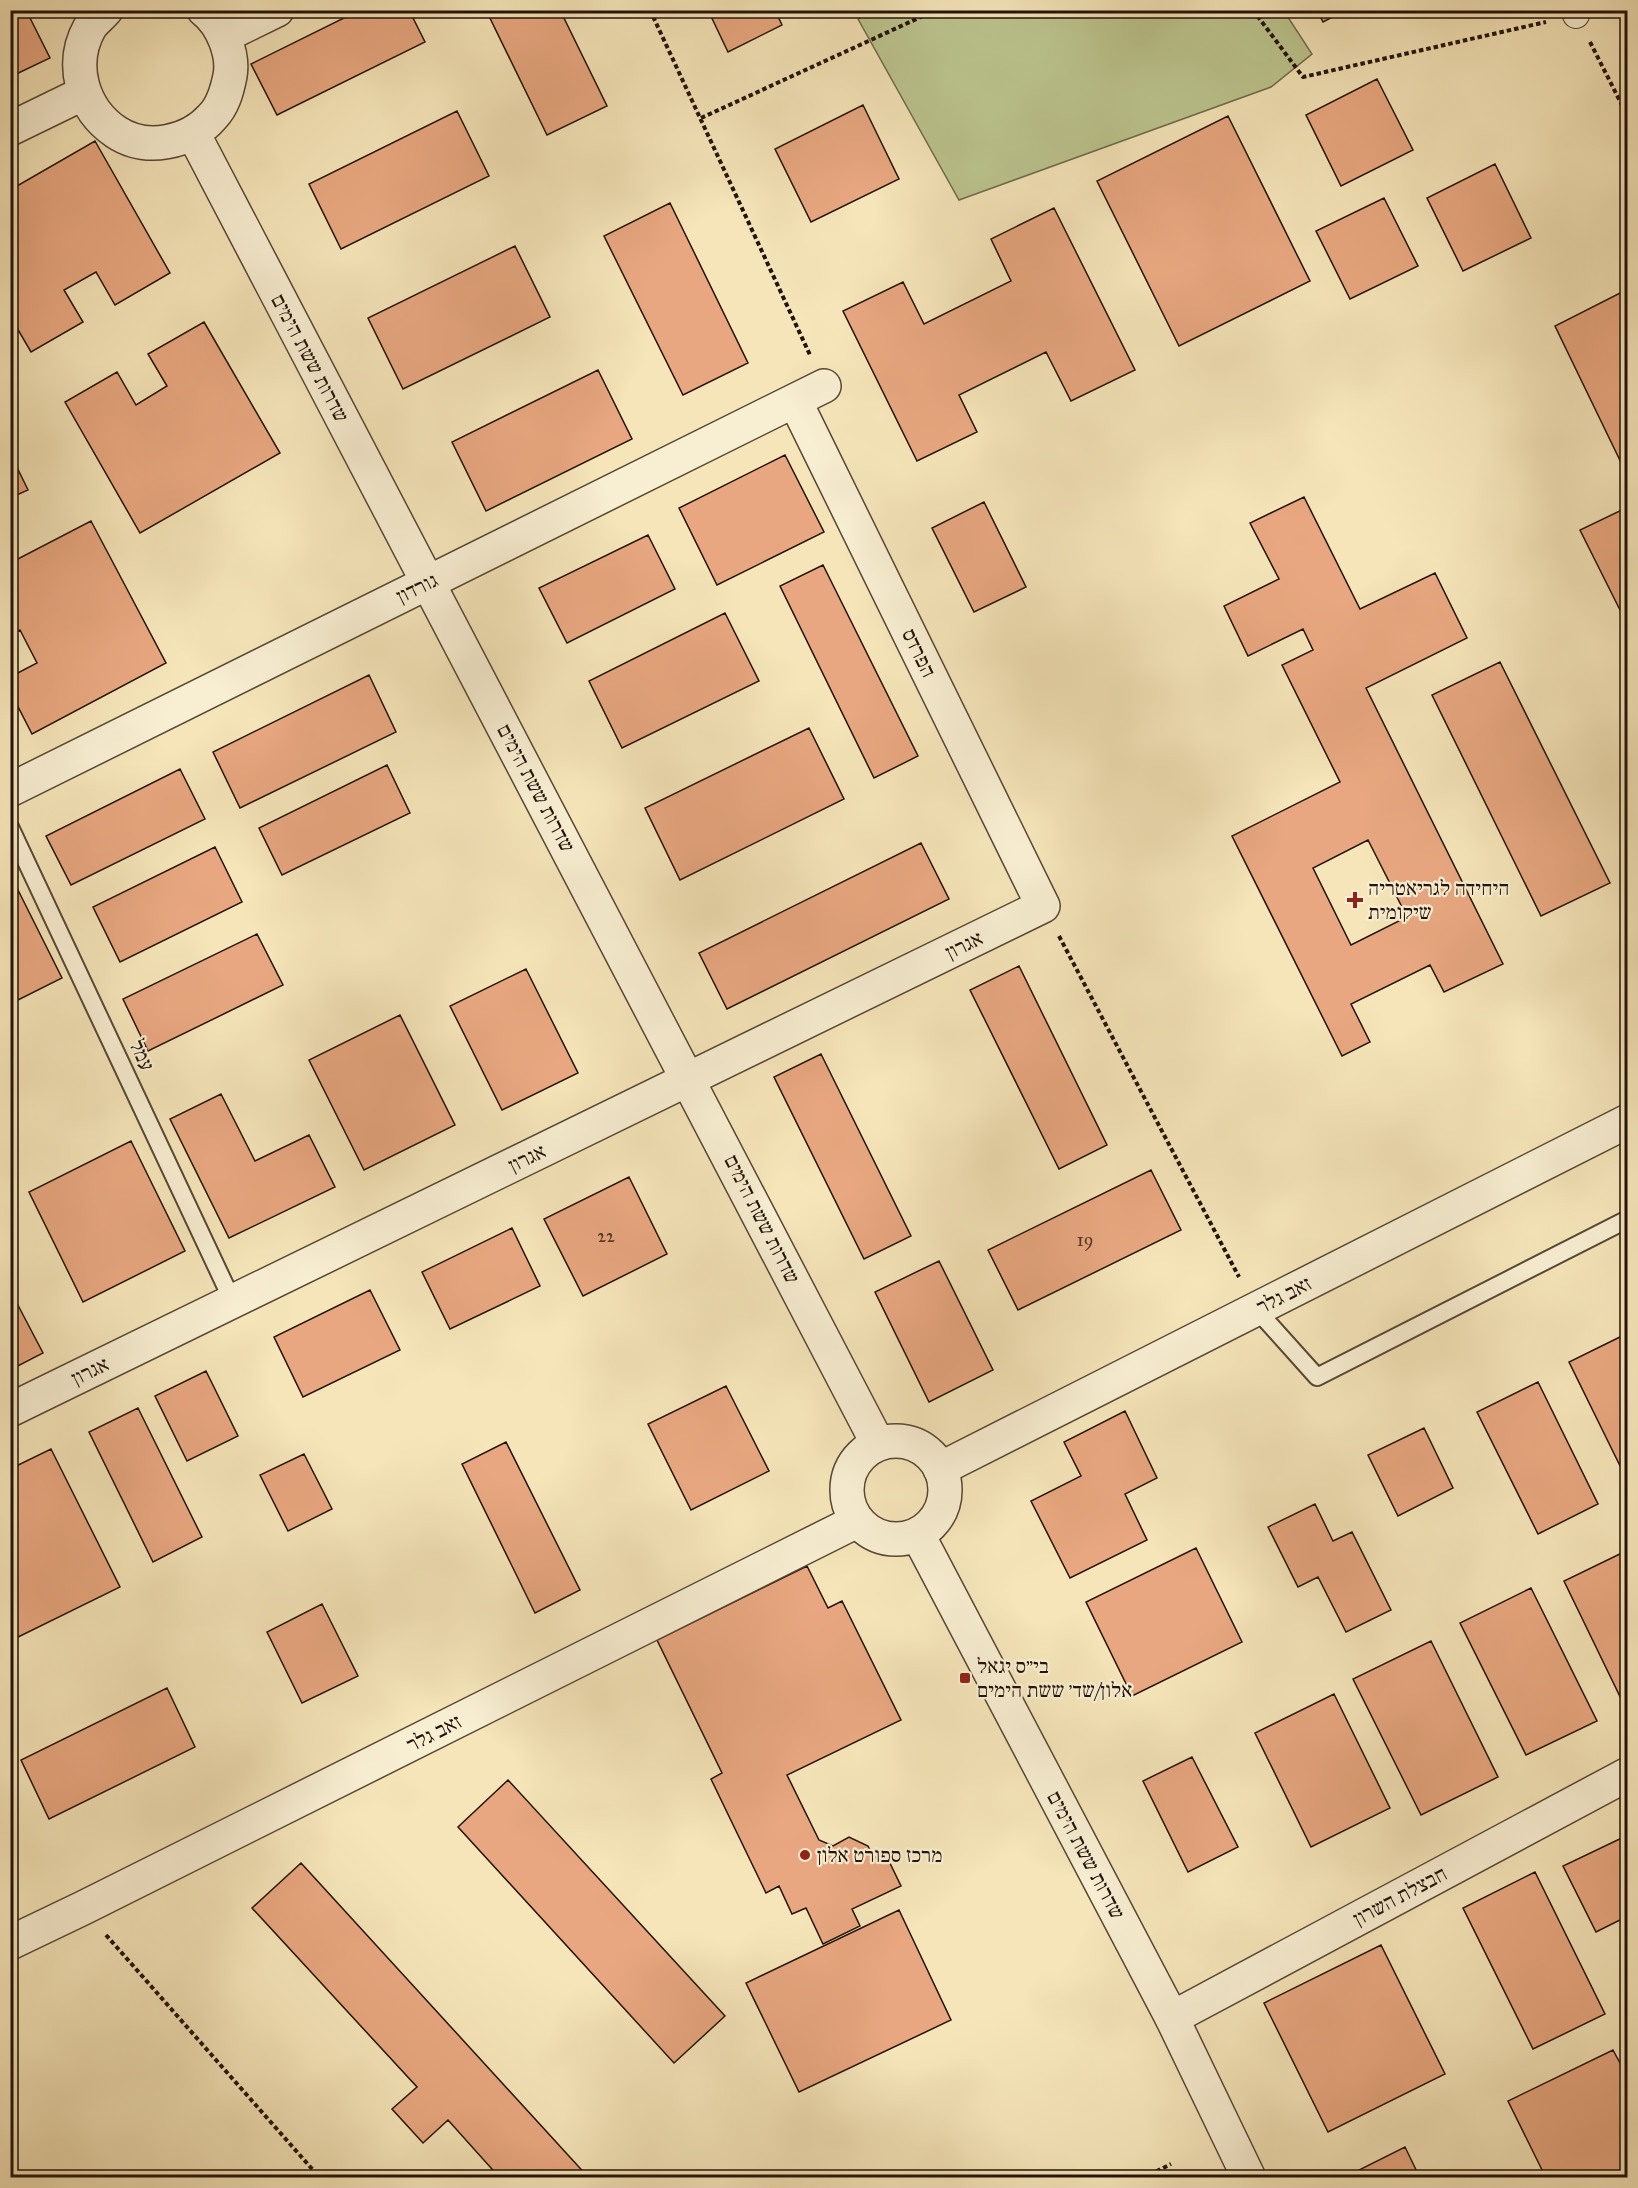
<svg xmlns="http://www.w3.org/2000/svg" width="1638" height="2188" viewBox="0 0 1638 2188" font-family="'IM FELL Great Primer','Frank Ruhl Libre',serif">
<rect width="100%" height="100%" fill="#f5e5b9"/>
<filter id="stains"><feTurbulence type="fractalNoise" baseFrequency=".00333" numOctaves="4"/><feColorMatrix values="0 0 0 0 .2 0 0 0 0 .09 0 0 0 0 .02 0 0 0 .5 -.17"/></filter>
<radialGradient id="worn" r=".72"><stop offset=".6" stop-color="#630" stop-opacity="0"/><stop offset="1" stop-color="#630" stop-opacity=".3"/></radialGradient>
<path fill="#bcc58f" stroke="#6f6c4c" stroke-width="1.5" d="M874,10L1284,11L1312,54L1271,87L959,200L858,19Z"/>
<path fill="#e8a780" stroke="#221208" stroke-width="1.5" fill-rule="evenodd" d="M10,10H26L50,58L10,77Z
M360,10H409L425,42L277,115L251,64Z
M486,10H560L607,106L547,135Z
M708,10H775L782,25L728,52Z
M1317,10H1346L1323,22Z
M1377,79L1413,150L1341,186L1306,115Z
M863,105L899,179L811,222L775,149Z
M457,111L489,176L341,249L309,184Z
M1228,116L1310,281L1179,346L1097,181Z
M95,141L170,273L115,305L96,272L64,290L83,322L31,352L10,316V190Z
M1495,164L1531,238L1463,271L1427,198Z
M1384,198L1418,266L1350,299L1316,231Z
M670,203L748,363L683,395L604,236Z
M1054,208L1135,370L1071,401L1046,352L959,395L977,432L917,461L843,311L903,282L924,324L1011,281L991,239Z
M515,246L550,317L403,389L368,318Z
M1628,289V477L1555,326Z
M204,322L280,453L140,533L65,402L117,372L136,405L167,386L148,354Z
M598,370L632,439L486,511L452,442Z
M10,453L28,490L10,498Z
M785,455L824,532L717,585L679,508Z
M1304,497L1360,609L1435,573L1467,638L1366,688L1503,964L1444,992L1430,965L1351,1004L1370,1042L1342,1056L1232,836L1340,782L1282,665L1313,650L1303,629L1248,656L1224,606L1279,579L1250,523ZM1368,840L1407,917L1351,945L1313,868Z
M984,502L1026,587L974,612L932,528Z
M1628,507V626L1580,530Z
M91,521L166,663L32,734L10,691V677L37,663L20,630L10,636V563Z
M648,535L675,589L567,643L539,588Z
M823,565L918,756L874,778L780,586Z
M725,613L759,681L622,748L589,681Z
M1500,662L1610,883L1541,916L1432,695Z
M369,675L396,732L240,808L213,752Z
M809,728L844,799L680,880L645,808Z
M387,765L410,813L282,875L259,828Z
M180,769L205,819L71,885L46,836Z
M921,843L949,899L727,1009L699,953Z
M215,847L242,902L120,962L93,907Z
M10,874L62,978L10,1004Z
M257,934L283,985L148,1051L123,999Z
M1019,966L1107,1145L1059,1169L970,990Z
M526,969L578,1073L502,1110L450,1006Z
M400,1015L455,1125L364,1170L309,1060Z
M821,1054L911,1236L864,1259L774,1077Z
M221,1094L255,1161L309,1135L335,1187L229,1238L170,1119Z
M131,1141L185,1251L83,1302L29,1192Z
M1151,1170L1181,1230L1018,1310L988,1250Z
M629,1177L667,1254L583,1296L544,1219Z
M512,1228L540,1286L450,1329L422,1272Z
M939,1261L993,1370L929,1402L875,1292Z
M10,1290L43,1353L10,1370Z
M370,1290L400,1350L303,1397L274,1337Z
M1626,1334L1628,1336L1626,1478L1569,1362Z
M206,1371L238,1436L187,1461L155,1396Z
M1538,1382L1598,1504L1538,1534L1477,1412Z
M726,1386L769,1471L691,1510L648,1424Z
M138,1408L202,1537L153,1562L89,1432Z
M1125,1411L1157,1478L1125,1494L1147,1540L1070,1578L1031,1501L1081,1476L1064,1442Z
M1424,1428L1453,1488L1398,1516L1368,1455Z
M506,1442L580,1590L535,1613L462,1464Z
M51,1449L120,1587L10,1641V1469Z
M304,1454L332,1509L288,1531L260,1475Z
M1315,1504L1333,1541L1352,1532L1391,1610L1346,1632L1318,1577L1298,1587L1268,1527Z
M1196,1548L1242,1642L1132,1696L1086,1602Z
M1628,1550V1711H1627L1564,1581Z
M807,1566L828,1608L842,1601L901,1720L787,1775L819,1840L833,1846L849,1837L868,1846L874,1858L885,1853L901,1886L852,1909L860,1926L823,1944L806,1908L792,1914L779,1886L766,1893L711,1779L722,1773L657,1640Z
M1531,1588L1597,1721L1526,1755L1460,1623Z
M322,1604L358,1676L302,1703L267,1632Z
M1431,1641L1498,1777L1421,1815L1353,1679Z
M167,1688L195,1747L49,1819L21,1760Z
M1334,1694L1390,1808L1311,1847L1255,1733Z
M1192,1757L1238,1847L1188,1872L1143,1781Z
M508,1780L725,2016L674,2063L458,1827Z
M1628,1835V1916L1596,1932L1563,1866Z
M301,1863L589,2178H500L448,2120L423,2143L392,2109L417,2087L252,1908Z
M1535,1872L1605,2014L1533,2049L1463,1908Z
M899,1910L951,2020L799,2092L746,1983Z
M1381,1945L1445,2074L1328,2132L1264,2003Z
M1613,2050L1628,2078V2178H1546L1508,2101Z
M1405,2147L1420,2178H1353L1351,2174Z"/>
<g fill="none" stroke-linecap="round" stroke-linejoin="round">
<defs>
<path id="service" d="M10,827L233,1302
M1256,1309L1317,1377L1628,1219"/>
<path id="pedestrian" d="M1574,10L1576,15"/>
<path id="minor" d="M224,36L277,10
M10,129L84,93
M10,790L824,386
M10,1410L1043,906L795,401
M940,1469L1628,1121
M10,1943L83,1908L857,1521
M1172,2018L1628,1774"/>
<path id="tertiary" d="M106,10C101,16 94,21 90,27C69,64 82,109 116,132C146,152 189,143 212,117C223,106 227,91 230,76C234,54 222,24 204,10
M193,133L878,1444
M847 1490a49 49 0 1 1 98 0a49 49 0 1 1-98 0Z
M918,1535L1172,2018L1249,2178"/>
</defs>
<use href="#service" stroke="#574734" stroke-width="20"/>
<use href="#pedestrian" stroke="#574734" stroke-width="28"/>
<use href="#minor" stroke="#574734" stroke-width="36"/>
<use href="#tertiary" stroke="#574734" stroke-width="36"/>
<path stroke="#221208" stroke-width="4" stroke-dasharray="4.5 3" stroke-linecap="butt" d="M650,10L810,355
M1253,10L1303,77L1546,22
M1590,42L1628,117
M701,118L936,10
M1059,936L1239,1277
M106,1935L320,2178
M1143,2178L1171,2164"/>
<use href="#service" stroke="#f8eed2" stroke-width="16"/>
<use href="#pedestrian" stroke="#f8eed2" stroke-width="26"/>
<use href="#minor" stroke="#f8eed2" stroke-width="33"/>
<use href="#tertiary" stroke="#f8eed2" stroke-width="33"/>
</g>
<g fill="#8f2418" stroke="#f8eed2" stroke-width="2">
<path d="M1352 891h6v6h6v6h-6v6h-6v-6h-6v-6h6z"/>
<rect x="959" y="1672" width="12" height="12" rx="3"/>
<circle cx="805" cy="1855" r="6"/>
</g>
<g text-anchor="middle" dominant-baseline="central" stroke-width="4.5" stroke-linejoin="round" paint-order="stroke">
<g font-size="18" fill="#543726">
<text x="606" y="1236">22</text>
<text x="1085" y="1240">19</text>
</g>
<g font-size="21" fill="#221208" stroke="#f8eed2">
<text transform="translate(310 358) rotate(62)">שדרות ששת הימים</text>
<text transform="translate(417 588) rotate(-26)">גורדון</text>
<text transform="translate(919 653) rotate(64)">הפרדס</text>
<text transform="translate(536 788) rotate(62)">שדרות ששת הימים</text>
<text transform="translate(964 945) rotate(-26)">אגרון</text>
<text transform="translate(142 1055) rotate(65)">עמל</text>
<text transform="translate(527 1158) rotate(-26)">אגרון</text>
<text transform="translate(762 1219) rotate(63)">שדרות ששת הימים</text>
<text transform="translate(1284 1295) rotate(-27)">זאב גלר</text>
<text transform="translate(90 1371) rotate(-26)">אגרון</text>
<text transform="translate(434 1733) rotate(-27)">זאב גלר</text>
<text transform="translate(1086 1855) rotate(62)">שדרות ששת הימים</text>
<text transform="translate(1400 1896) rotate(-28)">חבצלת השרון</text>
</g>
<g font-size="21" fill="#221208" stroke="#f8eed2" text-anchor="start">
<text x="1368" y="888">היחידה לגריאטריה<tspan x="1368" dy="24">שיקומית</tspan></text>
<text x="977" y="1666">בי״ס יגאל<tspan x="977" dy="24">אלון/שד׳ ששת הימים</tspan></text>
<text x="817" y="1855">מרכז ספורט אלון</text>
</g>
</g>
<rect width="1638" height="2188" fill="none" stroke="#f5e5b9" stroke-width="36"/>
<rect x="12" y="12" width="1614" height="2164" fill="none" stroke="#221208" stroke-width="3"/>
<rect x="18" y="18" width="1602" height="2152" fill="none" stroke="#221208" stroke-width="1.5"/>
<rect width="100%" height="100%" filter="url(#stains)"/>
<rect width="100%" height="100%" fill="url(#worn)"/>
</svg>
